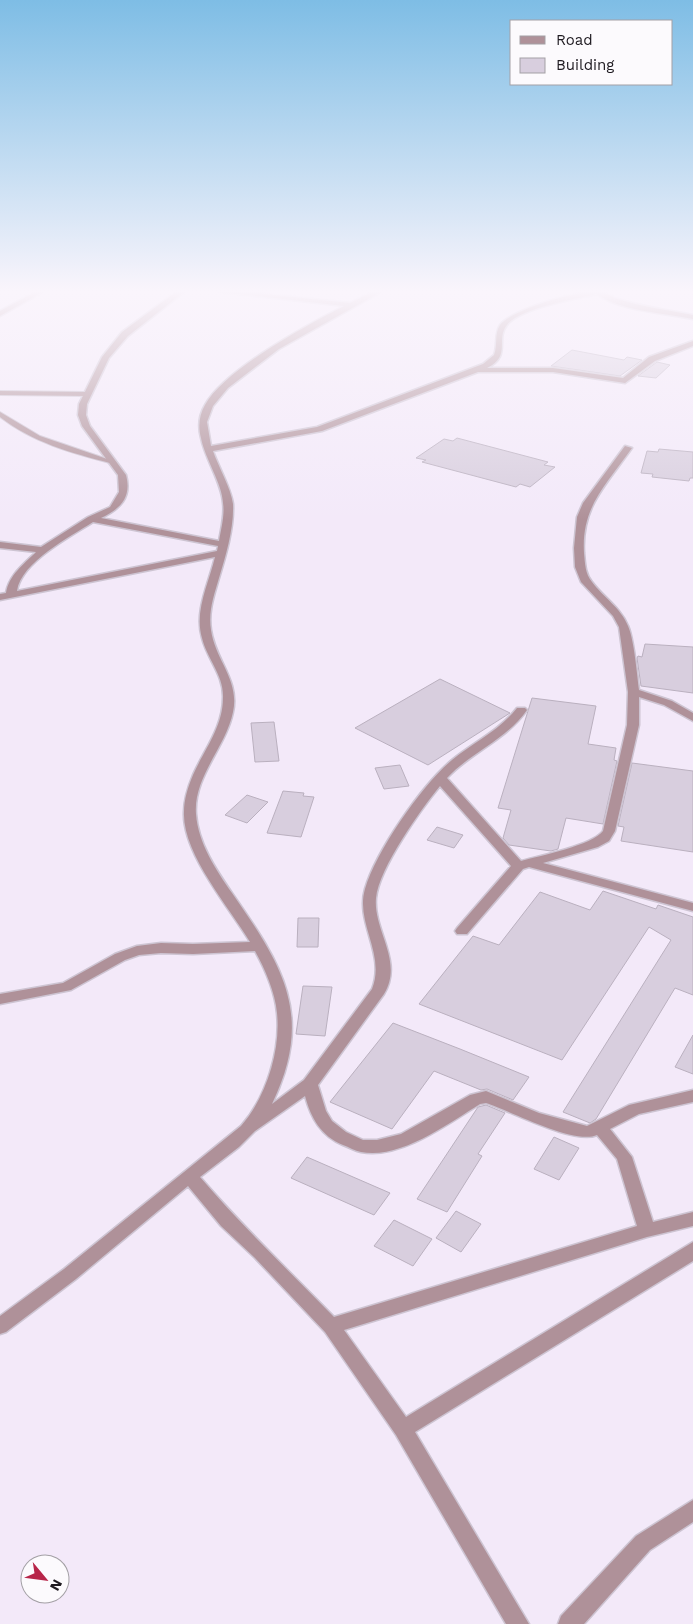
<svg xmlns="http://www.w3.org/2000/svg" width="693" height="1624" viewBox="0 0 693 1624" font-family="'Work Sans',sans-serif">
<rect width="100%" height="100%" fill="#f3e9f9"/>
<path fill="#d8cede" stroke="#bab0bf" d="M572,350L624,360L627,357L642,360L620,376L551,366Z
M657,362L670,365L656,378L638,376Z
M457,438L548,462L544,465L555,467L530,487L520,484L516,487L422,462L426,460L416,458L444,439L453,441Z
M659,449L693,452V478H690L689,481L652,477L653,474L641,473L647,451L658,452Z
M645,644L693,647V693L641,686L637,658L638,656L642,657Z
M440,679L510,713L428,765L355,728Z
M532,698L596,706L588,744L616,748L614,760L617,761L603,824L566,818L558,849L551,851L509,845L503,838L511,810L498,808Z
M274,722L279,761L255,762L251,723Z
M632,763L693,771V852L621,841L624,827L618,826Z
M400,765L409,786L384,789L375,768Z
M283,791L304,793L303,796L314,797L301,837L267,833Z
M247,795L268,802L247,823L225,815Z
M437,827L463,835L454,848L427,840Z
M603,891L656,909L658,905L693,917V995L675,988L596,1119L590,1123L563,1112L671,940L649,927L562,1060L419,1004L473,936L499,945L540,892L590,910Z
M298,918H319L318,947H297Z
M303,986L332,987L325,1036L296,1034Z
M393,1023L460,1049L529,1077L513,1100L487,1089L481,1090L434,1071L392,1129L330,1102Z
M693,1035V1074L675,1067Z
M486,1105L505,1113L478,1154L482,1156L447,1212L417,1199L478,1107Z
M554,1137L579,1148L559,1180L534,1169Z
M307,1157L390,1193L374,1215L291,1178Z
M456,1211L481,1224L461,1252L436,1238Z
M394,1220L432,1239L413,1266L374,1246Z"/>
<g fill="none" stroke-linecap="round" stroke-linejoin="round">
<defs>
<path id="service" d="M0,391L87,392L90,394L87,396L0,395Z
M0,412L40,436L113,461L110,463C71,453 32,442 0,417Z"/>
<path id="minor" d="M176,292H184L128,336L109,358L87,404L86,415L90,426L126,475C132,498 120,509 101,518L219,541C221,529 225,515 223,503C222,483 205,459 201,438C198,427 199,415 205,405C224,370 307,325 344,306L220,292H246L350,303L372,292H381L279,349L228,388L213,406L207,422L211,446L317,427L483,364L494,355C498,345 494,334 500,325C510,310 588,286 604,293C609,294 613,298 618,299C642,307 668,310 693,315V319C665,313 619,311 597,294C576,299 520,308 507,325C495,340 512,356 487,368H553L623,378L649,357L693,341V346L655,361L625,383L553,372H478L322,431L213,451C218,466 231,488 233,504C234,528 226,555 219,578C214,595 208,612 211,630C215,660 240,680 233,712C226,747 193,777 196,814C198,843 216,870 232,893C282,965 315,1015 272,1104L304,1080L372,989C386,954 355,923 365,889C376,851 422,785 452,760C474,742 499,731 517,708H525L527,710C506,740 471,752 447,778L521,861C539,856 593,845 603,831L627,725L628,692L619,627L613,616L581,582L575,567L574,548L577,517L583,503L625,446L632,448C607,484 581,506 584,553C585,563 585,574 592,582C603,597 621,608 628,626C634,639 637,674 639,690L672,701L693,713V721L664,705L639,697V725L615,831L609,841L598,847L543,863L693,903V911L529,867L523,869L467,934H457L455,931L457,928L511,866L440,786C421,809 379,868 376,898C373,931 404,961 384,994L318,1085L326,1111L332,1121L346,1132L363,1140H377L401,1134L470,1095L486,1091L539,1113L587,1126L629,1105L693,1090V1102L639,1114L610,1129L632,1157L653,1222L693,1212V1226L647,1237L344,1330L406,1417L693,1242V1261L415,1432L529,1624H506L396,1435L325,1332L255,1258L221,1226L188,1186L76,1279L6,1332L0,1334V1316L64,1269L241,1126C266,1098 281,1050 277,1013C275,992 265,969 255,951L193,954L161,953L139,955L125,960L71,990L0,1004V994L63,983L115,954L137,946L161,943L193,944L250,942C229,907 182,853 184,812C184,799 188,787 193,775C204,750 223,727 223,698C224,675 207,659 202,638C194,611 209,583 215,557L0,600V594L6,593C9,575 23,565 36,552L0,548V542L41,547L88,517L110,507L119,492L118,475L82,426L78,415L79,404L102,357L122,332ZM93,522L218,546L217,551L17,591C21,562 70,537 93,522ZM305,1096C311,1118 321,1136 343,1145C349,1147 355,1151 361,1152C400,1160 449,1123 480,1104L486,1103C511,1111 574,1145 597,1135L617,1159L637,1226L334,1317C289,1271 242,1226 200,1177L239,1147L255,1131Z
M693,1500V1522L650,1550L584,1624H558L561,1616L636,1536Z"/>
<path id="tertiary" d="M35,292H43L0,316V311Z"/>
</defs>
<use href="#service" stroke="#cdc4d2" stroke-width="2"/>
<use href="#minor" stroke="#cdc4d2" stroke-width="3"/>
<use href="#tertiary" stroke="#cdc4d2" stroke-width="3"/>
<use href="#service" fill="#af9199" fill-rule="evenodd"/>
<use href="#minor" fill="#af9199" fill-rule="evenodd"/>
<use href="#tertiary" fill="#af9199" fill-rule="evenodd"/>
</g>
<linearGradient id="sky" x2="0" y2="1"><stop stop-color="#7ebde5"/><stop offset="0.56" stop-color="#faf5fc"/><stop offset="1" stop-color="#faf5fc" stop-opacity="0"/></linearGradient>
<rect width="693" height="520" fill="url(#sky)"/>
<rect x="510" y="20" width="162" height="65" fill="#fcfafd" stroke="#a3a0a5"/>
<rect x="520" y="36" width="25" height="8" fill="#af9199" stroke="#a3a0a5"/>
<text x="556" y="45" font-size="15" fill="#1e1a20">Road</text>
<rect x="520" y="58" width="25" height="15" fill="#d8cede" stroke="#a3a0a5"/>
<text x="556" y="70" font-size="15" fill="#1e1a20">Building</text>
<g transform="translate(45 1579) rotate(119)"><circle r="24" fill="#fcfafd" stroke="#a3a0a5"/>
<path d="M0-4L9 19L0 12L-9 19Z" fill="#b72549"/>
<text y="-8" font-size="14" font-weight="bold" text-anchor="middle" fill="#1e1a20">N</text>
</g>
</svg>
